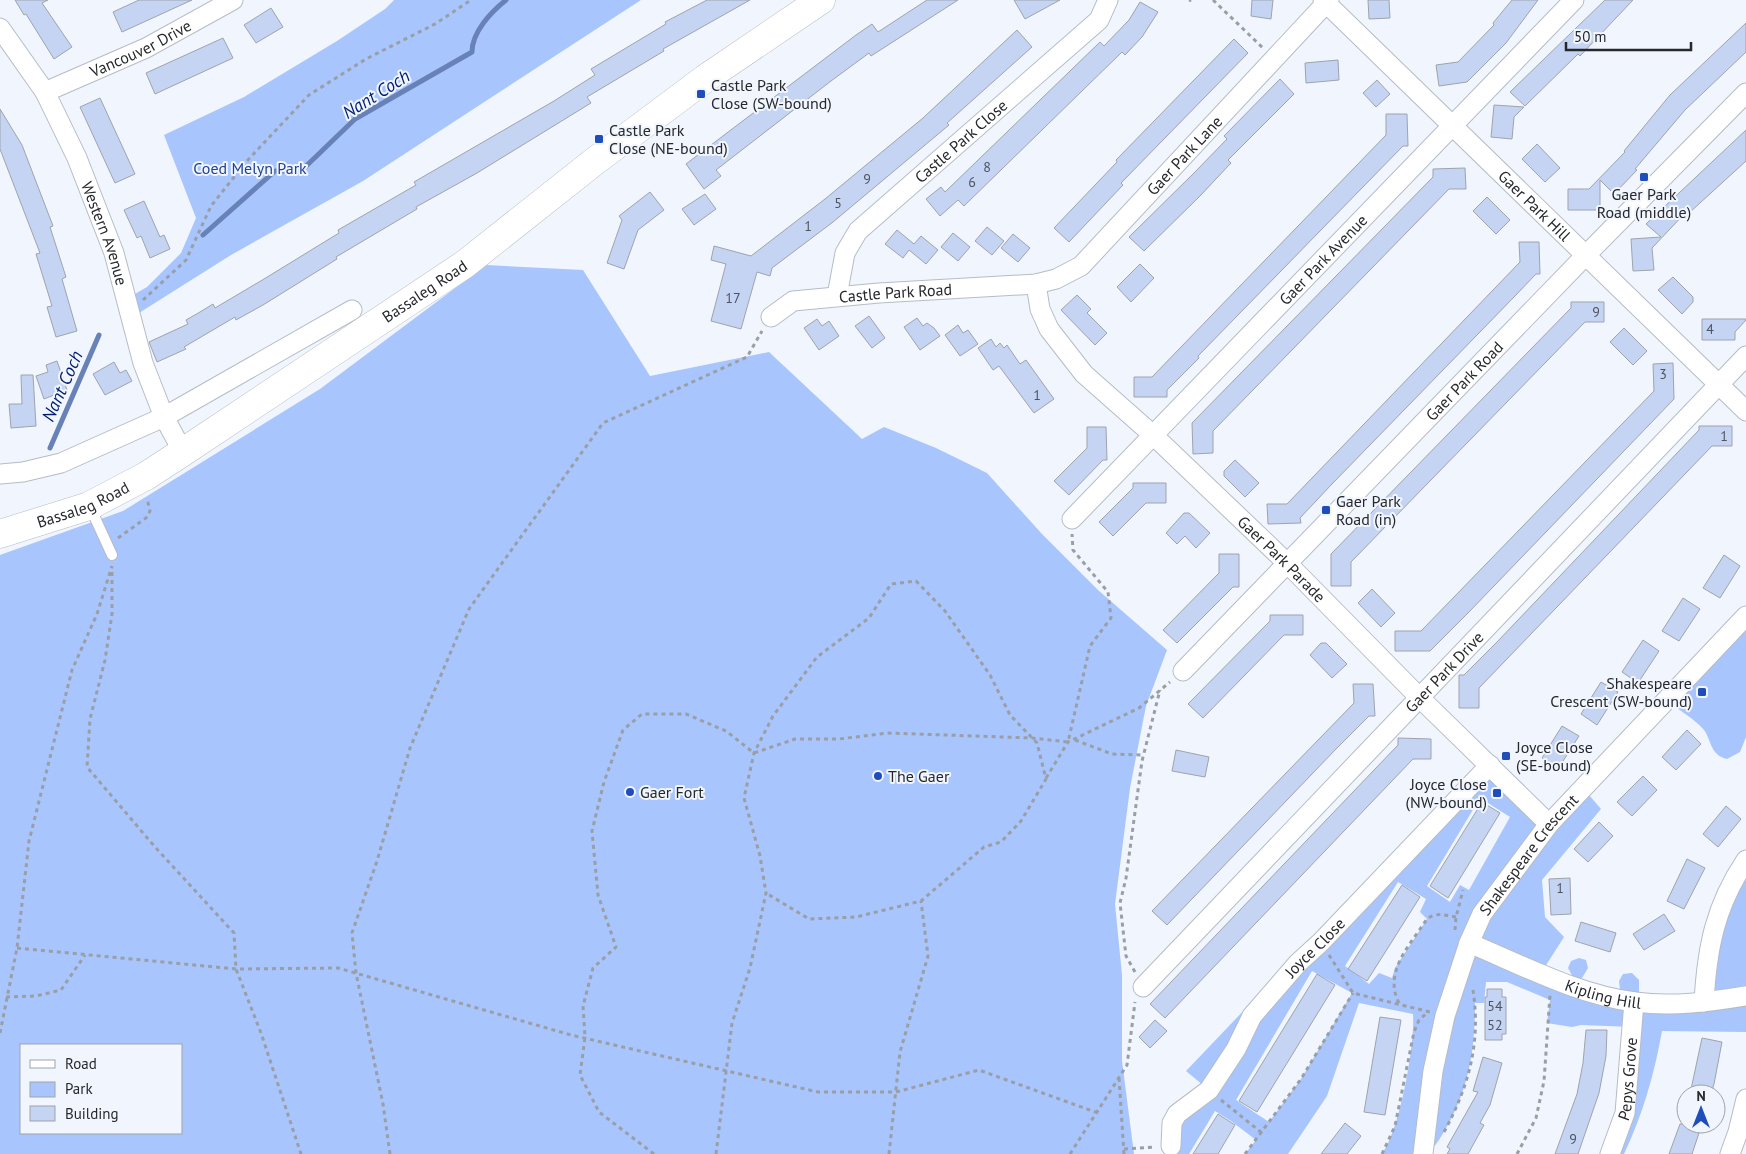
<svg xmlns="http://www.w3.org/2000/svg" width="1746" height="1154" viewBox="0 0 1746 1154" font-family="'PT Sans',sans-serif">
<rect width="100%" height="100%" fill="#f0f5fe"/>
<path fill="#a8c5fd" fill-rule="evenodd" d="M394,0H641L363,181L231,255L131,318L126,299L147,287L181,253L196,218L164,135L244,97L337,41L385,9Z
M486,265L583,270L650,376L769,352L862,439L884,427L936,448L987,473L1042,534L1098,590L1167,650L1146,706L1130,788L1115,904L1122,975V1061L1134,1154H0V555L123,511L320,389ZM21,1045H181V1133H21Z
M1746,628V737L1740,752L1727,759C1712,755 1712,745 1706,733C1702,724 1675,707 1666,700Z
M1490,765L1549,823L1583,788L1601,809L1542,880L1545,917L1564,937L1541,973L1590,991L1704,1002L1707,959L1746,860V1032L1662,1031C1654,1075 1643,1114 1624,1154H1610L1633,1027L1581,1025L1572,1027L1547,1023L1550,1000L1507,982H1486L1484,1003H1475C1475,1046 1470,1084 1449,1123C1442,1135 1437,1145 1427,1154H1382C1400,1129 1415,1045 1413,1014L1359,1003L1327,1096L1288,1154H1245L1256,1140L1231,1121L1215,1111L1189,1154H1165L1171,1146L1172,1123L1209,1090L1186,1071L1249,1005L1265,1000ZM1480,798L1510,817L1469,890L1460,885L1450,902L1427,886ZM1398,882L1426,899L1420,912L1427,919L1395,968L1392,978L1379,973L1369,984L1345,966ZM1312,971L1352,993L1301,1079L1269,1122L1236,1100Z
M1579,958L1586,960L1588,968L1582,978L1574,979L1568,968L1571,961Z
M1632,973L1639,980V992L1629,994L1620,990L1619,981L1623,974Z"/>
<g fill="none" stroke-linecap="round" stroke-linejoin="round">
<path stroke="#6882b7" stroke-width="5" d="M203,235L275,171H301L355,119L472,52C472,32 491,12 506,0
M50,448L99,335"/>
</g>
<path fill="#c4d4f2" stroke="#9ea4ae" d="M15,0H48L42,3L72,47L54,59L26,14L24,15Z
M139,0H192L122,32L113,12Z
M707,0H750L663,49L664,51L587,97L591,103L477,173L416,207L417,209L336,257L337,259L263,305L236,320L235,317L184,347L186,349L157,362L149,342L188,324L186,320L200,312L213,304L215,308L264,279L339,233L338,230L416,185L414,182L554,101L595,75L591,69L666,24L665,22Z
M927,0H958L871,56L869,53L831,81L716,170L721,176L704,189L686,164L856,35L872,24L878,32Z
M1014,0H1060L1025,19Z
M1252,0H1273L1271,19L1251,16Z
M1368,0H1389L1390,18L1369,19Z
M1512,0H1538L1506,43L1467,82L1439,86L1436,65L1458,62L1494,25L1493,23Z
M1605,0H1633L1580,56L1578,54L1525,106L1510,92Z
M1140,2L1158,12L1142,37L1125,55L1122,52L964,206L958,200L940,216L926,199L941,187L945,192L1100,42L1104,46L1129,20Z
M271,8L283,27L256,43L244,25Z
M1746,23V52L1685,110L1635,169L1637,170L1614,194L1600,180V210H1568V189H1589L1625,152L1624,151L1670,95Z
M1017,30L1032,47L947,123L949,125L833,222L772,268L770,276L757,272L741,329L711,321L726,264L711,260L714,246L751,256L825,199L923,118Z
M223,38L233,58L155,94L146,73Z
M1234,39L1248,53L1121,183L1123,185L1069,242L1054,228L1117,162L1116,160Z
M1338,60L1339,80L1306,83L1305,63Z
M1280,79L1294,94L1228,160L1231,163L1200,196L1144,251L1129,237L1194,173L1227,139L1224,136Z
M1377,80L1390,94L1376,107L1363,93Z
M100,98L135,174L115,183L80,107Z
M1494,105L1524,107L1514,117L1512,139L1491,137Z
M0,109L22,145L53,226L50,227L66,277L62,279L77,331L56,337L47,307L52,306L36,254L40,253L0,149Z
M1386,114H1407L1408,146H1403L1198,356L1199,358L1167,390V397H1134V377H1152L1386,135Z
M1746,130V161L1689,213L1687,211L1652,248L1654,270L1633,271L1631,239L1661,237L1646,224Z
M1537,144L1560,168L1545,182L1522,159Z
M1465,168L1466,189H1449L1213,431V453L1193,454L1192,423L1433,177V169Z
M650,192L664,210L638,230L624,269L607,263L622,220L619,216Z
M705,194L716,209L694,225L682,209Z
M1487,197L1510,220L1496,234L1473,211Z
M144,201L160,237L164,235L170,249L150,258L141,236L137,238L124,210Z
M987,227L1004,241L992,255L975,241Z
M897,230L914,244L921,236L938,250L926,264L909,250L903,258L885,244Z
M953,233L970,247L958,261L941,247Z
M1013,234L1030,248L1018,262L1001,248Z
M1519,242H1539L1540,274H1536L1515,296L1332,484L1300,518L1301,523L1268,524L1267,504H1287L1520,262Z
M1140,264L1154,278L1131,302L1117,287Z
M1673,277L1693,297V302L1682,314L1658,290Z
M1077,295L1091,309L1087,313L1107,333L1095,345L1061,310Z
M1571,302H1604V322H1585L1351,562V586H1331V554L1571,308Z
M869,316L885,338L872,348L855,326Z
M917,318L923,326L927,323L934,328L940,336L920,350L904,327Z
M817,319L822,326L829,321L839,336L819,350L804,328Z
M1702,319H1746V320L1735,332V340H1702Z
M958,325L963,333L968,330L978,344L960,356L945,335Z
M1624,328L1647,351L1633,365L1610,342Z
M991,339L996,347L1000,343L1004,348L1007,345L1020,364L1026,360L1054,399L1034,413L999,366L993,370L978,348Z
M57,361L67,390L44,399L36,376L48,372L46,365Z
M114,362L120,373L126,370L132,381L105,395L93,374Z
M1673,363L1674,399L1468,613L1430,651H1395V631H1421L1654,391L1653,364Z
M21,375H33L36,426L11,428L9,404H22Z
M1699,426H1732V446H1712L1479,688V708H1459V675H1464L1497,642L1699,430Z
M1087,427H1106L1107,460H1103L1069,495L1054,481L1087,448Z
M1235,460L1259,483L1245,497L1224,476V471Z
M1133,483H1166V503H1146L1113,536L1099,522L1133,488Z
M1184,513H1189L1210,533L1196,548L1185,536L1177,544L1166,533Z
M1219,554H1239V587H1233L1177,643L1163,630L1219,573Z
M1724,555L1740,566L1720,598L1703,588Z
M1372,589L1395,613L1381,627L1358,603Z
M1683,598L1700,609L1679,641L1662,631Z
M1270,615H1303V635H1284L1203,718L1188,704L1270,621Z
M1643,640L1659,651L1638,683L1622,672Z
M1321,643H1326L1347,664L1332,678L1310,655Z
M1601,682L1618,692L1597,725L1581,714Z
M1353,684H1373L1375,716H1369L1336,749L1167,925L1152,911L1354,703Z
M1562,726L1579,736L1558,769L1542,758Z
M1687,730L1701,744L1676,770L1662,757Z
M1398,738L1431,739V759H1413L1165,1018L1150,1004L1398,745Z
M1176,750L1209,757L1205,777L1172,771Z
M1643,776L1657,790L1632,816L1617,802Z
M1482,802L1500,813L1448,898L1430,886Z
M1726,806L1741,819L1718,847L1703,834Z
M1599,822L1613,836L1588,862L1574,849Z
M1687,859L1705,868L1684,909L1667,901Z
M1570,878L1571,914L1551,915L1549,879Z
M1402,885L1420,897L1367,981L1348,969Z
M1664,914L1675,931L1644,950L1633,934Z
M1581,922L1616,933L1610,952L1575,941Z
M1317,974L1335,985L1257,1112L1239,1101Z
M1487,989H1502V997H1506V1034H1502V1040H1485V997H1487Z
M1380,1017L1401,1020L1385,1115L1364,1112Z
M1155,1020L1167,1031L1150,1048L1139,1037Z
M1586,1030H1607L1606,1056L1599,1093L1578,1154H1555L1577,1094L1583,1063Z
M1702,1038L1722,1042L1714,1084L1711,1094H1690Z
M1483,1057L1502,1063L1490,1105L1480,1123L1484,1125L1468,1154H1447L1450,1149L1447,1147L1478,1092L1473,1091Z
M1218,1114L1235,1125L1218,1154H1193Z
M1345,1123L1361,1136L1347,1154H1321Z
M1680,1124H1702L1692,1154H1669Z"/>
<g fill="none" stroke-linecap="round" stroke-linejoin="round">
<defs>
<path id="lane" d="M90,507L112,555"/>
<g id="street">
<path id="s1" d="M1323,0L1746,411"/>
<path id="s2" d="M0,28L45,92L77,158L114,253L143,363L164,417L183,452"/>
<path id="s3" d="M45,92L146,48L233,0"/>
<path id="s4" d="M1036,284L1040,309L1049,329L1084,374L1153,435L1287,563L1419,697L1549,824"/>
<path id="s5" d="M837,296L845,253L858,231L1099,20L1108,0"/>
<path id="s6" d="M771,317L793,301L879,293L1036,284L1056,279L1081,266L1329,0"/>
<path d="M0,474L23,472L61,463L164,417L352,310"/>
<path id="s7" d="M1072,519L1574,0"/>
<path id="s8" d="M1183,671L1586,255L1746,93"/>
<path id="s9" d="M1469,943C1522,965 1578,995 1635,1002C1672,1007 1709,1002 1746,996"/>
<path id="s10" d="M1143,987L1746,356"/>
<path d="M1704,1002C1707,948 1715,906 1746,860"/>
<path id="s11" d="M1171,1146L1172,1123L1177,1114L1209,1090L1236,1049L1252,1016L1298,963L1321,942L1490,765"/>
<path id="s12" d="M1423,1154L1433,1071L1445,1016L1469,943L1482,914L1549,824L1746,616"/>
<path id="s13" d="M1610,1154L1625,1113L1634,1002"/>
<path d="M1730,1154L1738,1132L1746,1099"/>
</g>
<g id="secondary">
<path id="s14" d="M0,534L89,506L146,476L183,452L465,264L595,161L706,78L821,0"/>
</g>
</defs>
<use href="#lane" stroke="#b6bcc7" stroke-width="12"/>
<use href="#street" stroke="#b6bcc7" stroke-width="21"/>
<use href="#secondary" stroke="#b6bcc7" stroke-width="29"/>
<path stroke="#9a9ea5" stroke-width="3" stroke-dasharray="4 4" stroke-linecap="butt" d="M1213,0L1263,48
M1189,1L1191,0
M143,300L186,260L211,206L246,162L309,95L366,59L435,24L471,0
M118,538L146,518L150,511L147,498
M112,572V614L105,660L90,719L87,767L155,847L234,933L236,969L261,1033L301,1154
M1075,740L1112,754L1143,755
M1046,778L1068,742L1139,708L1170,682
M1455,930L1456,917L1463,890
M17,948L236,969L338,968L571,1035L818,1092H896L979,1070L1098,1113
M1329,955L1353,993L1430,1012
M1135,972L1126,956L1120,903L1126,878L1142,761L1160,690
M6,997L36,996L61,990L85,955
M1399,1003C1383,972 1410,945 1427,919C1436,912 1445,915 1456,917
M0,1033L17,948L29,841L72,670L97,614L112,566
M1119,1078L1124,1154
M1221,1100L1262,1133
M1444,1132C1469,1086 1481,1042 1473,990
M1124,1149L1155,1147
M390,1154L383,1104L356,973L352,933L377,861L410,748L469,609L603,423L747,357L762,331
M654,1154L599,1112L580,1075L585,1037L583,1006L593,968L616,947L598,895L592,831L604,782L623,730L642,714H686L726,731L754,753L795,739H839L887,733L1032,738L1068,742L1090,646L1111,618L1108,592L1073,550L1072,534
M716,1154L732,1023L750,968L766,893L760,856L744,798L754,753L773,716L817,657L869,618L891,584L916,581L945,611L990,675L1010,715L1037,743L1046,779L1021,821L1001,842L984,847L921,901L856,917L809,919L766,893
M889,1154L900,1052L928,956L921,901
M1070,1154L1127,1065L1135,1002
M1245,1154L1301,1079L1353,993
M1382,1154L1395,1126L1414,1032L1419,1020L1428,1012
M1517,1154L1536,1118L1544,1081L1550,995"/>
<use href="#lane" stroke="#fff" stroke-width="10"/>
<use href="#street" stroke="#fff" stroke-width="19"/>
<use href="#secondary" stroke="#fff" stroke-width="28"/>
</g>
<g fill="#1f4dba" stroke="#f0f5fe" stroke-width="2">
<rect x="696" y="89" width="10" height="10" rx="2.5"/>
<rect x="594" y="134" width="10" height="10" rx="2.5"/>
<rect x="1639" y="172" width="10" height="10" rx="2.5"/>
<rect x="1321" y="505" width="10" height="10" rx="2.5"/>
<rect x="1697" y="687" width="10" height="10" rx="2.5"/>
<rect x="1501" y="751" width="10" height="10" rx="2.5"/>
<circle cx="878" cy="776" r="5"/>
<circle cx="630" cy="792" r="5"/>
<rect x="1492" y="788" width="10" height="10" rx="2.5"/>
</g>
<g text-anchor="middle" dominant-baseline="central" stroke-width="4" stroke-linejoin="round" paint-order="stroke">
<g font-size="14" fill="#4e535e">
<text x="987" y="167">8</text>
<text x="867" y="179">9</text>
<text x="972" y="182">6</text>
<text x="838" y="203">5</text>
<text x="808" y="226">1</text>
<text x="733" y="298">17</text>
<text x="1596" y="312">9</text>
<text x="1710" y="329">4</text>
<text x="1663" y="374">3</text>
<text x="1037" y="395">1</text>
<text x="1724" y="436">1</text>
<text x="1560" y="888">1</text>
<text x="1495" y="1006">54</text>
<text x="1495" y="1025">52</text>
<text x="1573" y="1139">9</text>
</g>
<g font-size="16" fill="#26282c" stroke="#f0f5fe">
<text stroke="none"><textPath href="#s3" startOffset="105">Vancouver Drive</textPath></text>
<text stroke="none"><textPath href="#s5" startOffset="206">Castle Park Close</textPath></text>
<text stroke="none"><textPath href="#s6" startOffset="471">Gaer Park Lane</textPath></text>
<text stroke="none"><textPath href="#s1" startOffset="295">Gaer Park Hill</textPath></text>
<text stroke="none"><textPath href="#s2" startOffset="232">Western Avenue</textPath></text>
<text stroke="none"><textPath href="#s7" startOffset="361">Gaer Park Avenue</textPath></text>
<text stroke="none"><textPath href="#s14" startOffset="492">Bassaleg Road</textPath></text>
<text stroke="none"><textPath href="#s6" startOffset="130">Castle Park Road</textPath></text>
<text stroke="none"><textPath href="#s8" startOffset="404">Gaer Park Road</textPath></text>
<text stroke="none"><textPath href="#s14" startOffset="88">Bassaleg Road</textPath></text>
<text stroke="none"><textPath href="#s4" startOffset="375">Gaer Park Parade</textPath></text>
<text stroke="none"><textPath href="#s10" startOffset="436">Gaer Park Drive</textPath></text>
<text stroke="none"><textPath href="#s12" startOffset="324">Shakespeare Crescent</textPath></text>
<text stroke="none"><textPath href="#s11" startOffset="252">Joyce Close</textPath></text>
<text stroke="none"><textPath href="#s9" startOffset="144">Kipling Hill</textPath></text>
<text stroke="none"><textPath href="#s13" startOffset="78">Pepys Grove</textPath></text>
</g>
<g font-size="16" fill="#26282c" stroke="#f0f5fe" text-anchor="start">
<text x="711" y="85">Castle Park<tspan x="711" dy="18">Close (SW-bound)</tspan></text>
<text x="609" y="130">Castle Park<tspan x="609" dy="18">Close (NE-bound)</tspan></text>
<text x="1644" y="194" text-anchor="middle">Gaer Park<tspan x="1644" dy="18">Road (middle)</tspan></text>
<text x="1336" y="501">Gaer Park<tspan x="1336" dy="18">Road (in)</tspan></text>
<text x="1692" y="683" text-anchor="end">Shakespeare<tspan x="1692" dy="18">Crescent (SW-bound)</tspan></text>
<text x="1516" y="747">Joyce Close<tspan x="1516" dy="18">(SE-bound)</tspan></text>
<text x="888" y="776">The Gaer</text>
<text x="1487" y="784" text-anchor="end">Joyce Close<tspan x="1487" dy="18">(NW-bound)</tspan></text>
<text x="640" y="792">Gaer Fort</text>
</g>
<g font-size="16" fill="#204396" stroke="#f0f5fe">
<text x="250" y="168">Coed Melyn Park</text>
</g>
<g font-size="18" font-style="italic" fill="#021e6f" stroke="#f0f5fe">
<text transform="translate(376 94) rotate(-32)">Nant Coch</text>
<text transform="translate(62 386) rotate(-66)">Nant Coch</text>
</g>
</g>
<rect x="20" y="1044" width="162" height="90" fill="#f0f5fe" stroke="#9fa3aa"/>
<rect x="30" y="1060" width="25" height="8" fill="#ffffff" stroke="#9fa3aa"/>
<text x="65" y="1069" font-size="15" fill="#26282c">Road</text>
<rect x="30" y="1082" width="25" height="15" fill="#a8c5fd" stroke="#9fa3aa"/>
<text x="65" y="1094" font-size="15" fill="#26282c">Park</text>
<rect x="30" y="1106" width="25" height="15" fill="#c4d4f2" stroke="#9fa3aa"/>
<text x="65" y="1119" font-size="15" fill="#26282c">Building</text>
<g transform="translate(1701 1109)"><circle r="24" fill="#f0f5fe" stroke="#9fa3aa"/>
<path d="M0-4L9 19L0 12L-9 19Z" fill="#1f4dba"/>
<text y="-8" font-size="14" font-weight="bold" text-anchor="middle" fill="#26282c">N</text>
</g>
<path d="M1566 42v8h125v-8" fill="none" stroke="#26282c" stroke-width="2.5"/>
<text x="1574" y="42" font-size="15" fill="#26282c" stroke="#f0f5fe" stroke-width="4" paint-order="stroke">50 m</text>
</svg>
